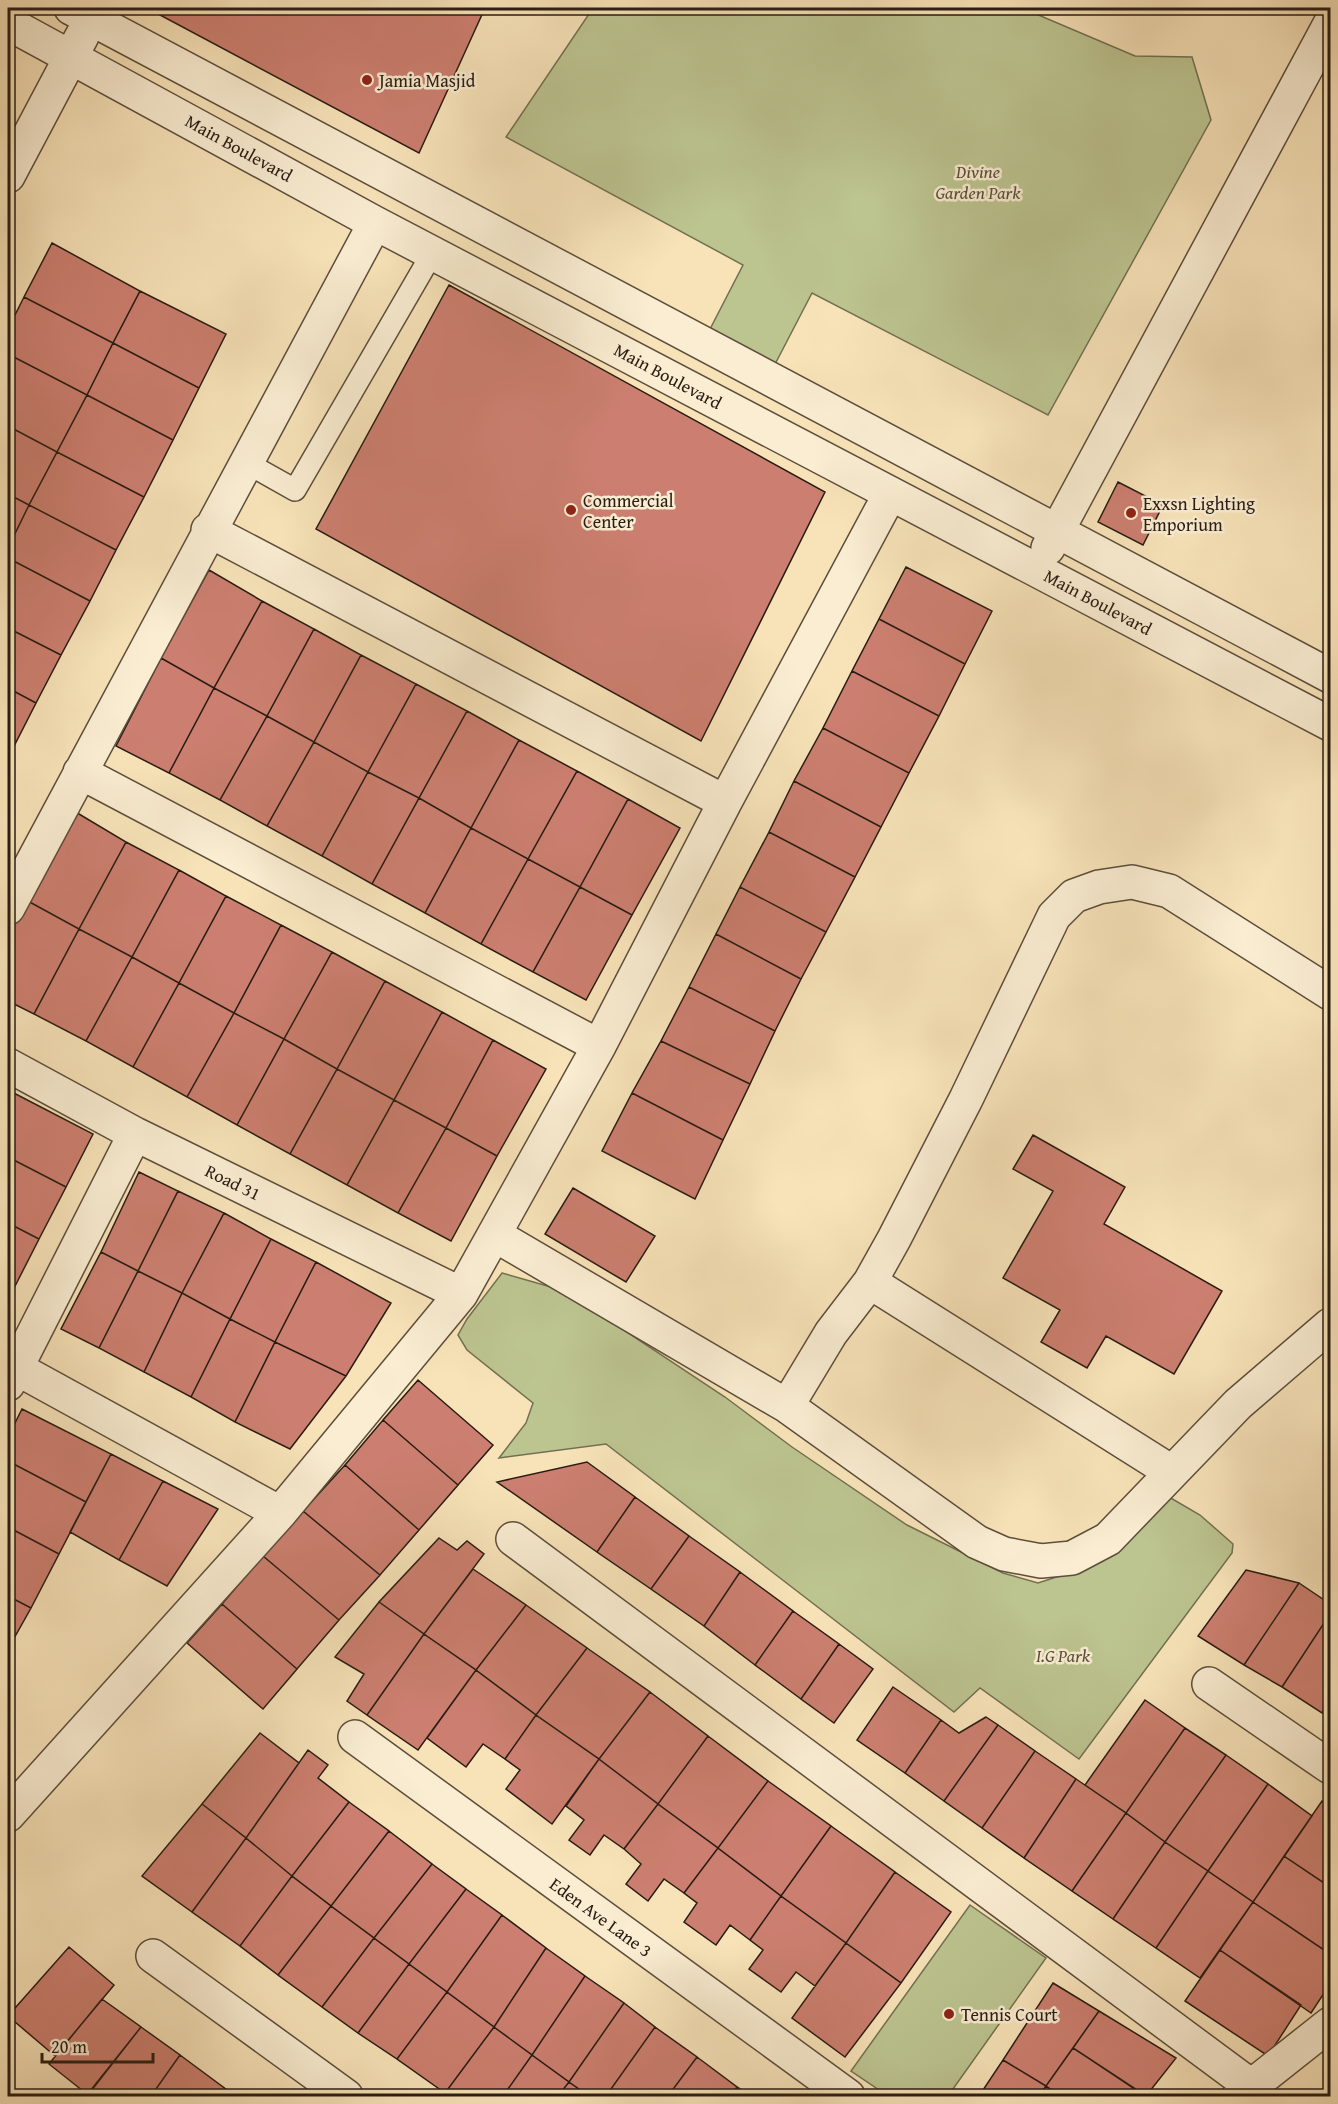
<svg xmlns="http://www.w3.org/2000/svg" width="1338" height="2104" viewBox="0 0 1338 2104" font-family="'Gentium Book Plus',serif">
<rect width="100%" height="100%" fill="#f8e3b9"/>
<filter id="stains"><feTurbulence type="fractalNoise" baseFrequency=".00333" numOctaves="4"/><feColorMatrix values="0 0 0 0 .2 0 0 0 0 .09 0 0 0 0 .02 0 0 0 .5 -.17"/></filter>
<radialGradient id="worn" r=".72"><stop offset=".6" stop-color="#630" stop-opacity="0"/><stop offset="1" stop-color="#630" stop-opacity=".3"/></radialGradient>
<path fill="#bcc490" stroke="#727052" stroke-width="1.5" d="M593,8H1022L1135,56L1192,57L1211,120L1048,415L812,293L772,370L707,335L743,265L506,137Z
M502,1273L565,1291L725,1397L792,1447L907,1525L1003,1573L1038,1583L1075,1571L1169,1497L1200,1515L1233,1544L1232,1553L1079,1759L980,1688L954,1712L606,1444L499,1458L526,1423L533,1403L467,1350L458,1335L467,1319Z
M970,1905L1046,1958L948,2096H888L851,2071Z"/>
<path fill="#cc7f70" stroke="#291c13" stroke-width="1.5" d="M147,8H485L419,153Z
M52,243L140,291L113,343L24,297Z
M449,285L825,492L701,741L316,529Z
M140,291L226,334L199,388L113,343Z
M24,297L113,343L87,395L8,354V329Z
M113,343L199,388L173,440L87,395Z
M8,354L87,395L57,452L8,426Z
M87,395L173,440L144,497L57,452Z
M8,426L57,452L29,505L8,494Z
M57,452L144,497L116,550L29,505Z
M1118,482L1163,505L1143,545L1098,522Z
M8,494L29,505L8,548Z
M29,505L116,550L90,601L8,558V548Z
M8,558L90,601L61,655L8,628Z
M906,567L992,611L965,664L879,619Z
M209,570L262,601L214,688L161,658Z
M262,601L314,629L267,716L214,688Z
M879,619L965,664L939,716L852,671Z
M8,628L61,655L36,703L8,688Z
M314,629L361,655L314,742L267,716Z
M361,655L416,684L368,772L314,742Z
M161,658L214,688L169,773L116,746Z
M852,671L939,716L909,773L823,728Z
M416,684L467,711L419,798L368,772Z
M8,688L36,703L10,754L8,753Z
M214,688L267,716L220,800L169,773Z
M467,711L519,740L471,828L419,798Z
M267,716L314,742L267,826L220,800Z
M823,728L909,773L881,827L794,781Z
M519,740L577,771L528,859L471,828Z
M314,742L368,772L322,856L267,826Z
M577,771L628,799L580,887L528,859Z
M368,772L419,798L372,884L322,856Z
M794,781L881,827L855,877L769,832Z
M419,798L471,828L425,913L372,884Z
M628,799L680,828L632,915L580,887Z
M74,811L126,842L79,929L26,900Z
M471,828L528,859L481,944L425,913Z
M769,832L855,877L826,932L740,887Z
M126,842L179,870L132,957L79,929Z
M528,859L580,887L533,972L481,944Z
M179,870L226,896L179,983L132,957Z
M580,887L632,915L586,1000L533,972Z
M740,887L826,932L801,979L716,934Z
M226,896L281,925L234,1013L179,983Z
M26,900L79,929L34,1014L8,1001V937Z
M281,925L332,952L284,1039L234,1013Z
M79,929L132,957L86,1041L34,1014Z
M716,934L801,979L775,1031L689,987Z
M332,952L385,981L337,1069L284,1039Z
M132,957L179,983L133,1067L86,1041Z
M385,981L442,1012L394,1100L337,1069Z
M179,983L234,1013L187,1097L133,1067Z
M689,987L775,1031L750,1084L661,1041Z
M442,1012L493,1040L446,1128L394,1100Z
M234,1013L284,1039L237,1125L187,1097Z
M284,1039L337,1069L290,1154L237,1125Z
M493,1040L546,1069L497,1156L446,1128Z
M661,1041L750,1084L723,1140L632,1093Z
M337,1069L394,1100L347,1185L290,1154Z
M8,1090L93,1134L66,1187L8,1157Z
M632,1093L723,1140L695,1199L602,1151Z
M394,1100L446,1128L398,1213L347,1185Z
M446,1128L497,1156L451,1241L398,1213Z
M1033,1135L1125,1187L1104,1224L1222,1291L1174,1374L1106,1336L1087,1368L1041,1342L1060,1310L1003,1278L1053,1191L1013,1169Z
M8,1157L66,1187L39,1239L8,1223Z
M139,1172L178,1191L138,1271L101,1252Z
M573,1188L655,1236L626,1282L545,1234Z
M178,1191L224,1213L182,1293L138,1271Z
M224,1213L271,1239L230,1319L182,1293Z
M8,1223L39,1239L10,1296L8,1295Z
M271,1239L316,1262L275,1342L230,1319Z
M101,1252L138,1271L99,1348L61,1329Z
M316,1262L391,1303L346,1376L275,1342Z
M138,1271L182,1293L144,1372L99,1348Z
M182,1293L230,1319L191,1397L144,1372Z
M230,1319L275,1342L235,1422L191,1397Z
M275,1342L346,1376L290,1449L235,1422Z
M418,1380L493,1445L458,1485L383,1420Z
M22,1409L111,1454L86,1502L8,1461V1437Z
M383,1420L458,1485L419,1530L345,1465Z
M111,1454L163,1481L119,1560L70,1532Z
M8,1461L86,1502L59,1554L8,1527Z
M587,1462L635,1497L597,1552L497,1482Z
M345,1465L419,1530L380,1575L303,1511Z
M163,1481L218,1509L167,1586L119,1560Z
M635,1497L689,1536L651,1589L597,1552Z
M303,1511L380,1575L339,1620L263,1556Z
M8,1527L59,1554L31,1608L8,1596Z
M689,1536L740,1572L704,1626L651,1589Z
M439,1538L457,1550L467,1541L484,1554L424,1634L379,1602Z
M263,1556L339,1620L297,1669L222,1604Z
M473,1569L526,1605L476,1670L424,1634Z
M1246,1570L1299,1583L1244,1665L1198,1636Z
M740,1572L793,1611L755,1665L704,1626Z
M1299,1583L1330,1604V1614L1282,1687L1244,1665Z
M8,1596L31,1608L8,1649Z
M379,1602L424,1634L367,1715L347,1701L364,1674L335,1657Z
M222,1604L297,1669L263,1709L187,1643Z
M526,1605L587,1648L536,1715L476,1670Z
M793,1611L839,1644L801,1699L755,1665Z
M1330,1614V1700L1322,1713L1282,1687Z
M424,1634L476,1670L418,1750L367,1715Z
M839,1644L873,1669L834,1723L801,1699Z
M587,1648L650,1692L599,1759L536,1715Z
M476,1670L536,1715L505,1759L483,1744L466,1767L427,1738Z
M893,1687L941,1720L905,1773L857,1740Z
M650,1692L708,1736L658,1804L599,1759Z
M1145,1700L1185,1728L1126,1813L1085,1785Z
M536,1715L599,1759L552,1824L506,1789L520,1770L505,1759Z
M986,1717L998,1725L944,1801L905,1773L941,1720L959,1733Z
M998,1725L1035,1751L982,1828L944,1801Z
M1185,1728L1226,1755L1165,1842L1126,1813Z
M260,1733L299,1763L246,1838L202,1804Z
M708,1736L768,1781L718,1848L658,1804Z
M308,1750L328,1765L318,1778L349,1802L292,1876L246,1838Z
M1035,1751L1076,1779L1024,1858L982,1828Z
M1226,1755L1268,1784L1208,1871L1165,1842Z
M599,1759L658,1804L624,1849L604,1835L590,1855L569,1840L584,1820L566,1806Z
M1076,1779L1126,1813L1072,1891L1024,1858Z
M768,1781L831,1826L781,1896L718,1848Z
M1268,1784L1312,1816L1253,1902L1208,1871Z
M1322,1801L1330,1806V1887L1284,1856Z
M349,1802L389,1831L331,1906L292,1876Z
M202,1804L246,1838L192,1912L142,1876Z
M658,1804L718,1848L684,1893L664,1879L648,1901L626,1884L641,1864L624,1849Z
M1126,1813L1165,1842L1113,1919L1072,1891Z
M831,1826L895,1872L846,1943L781,1896Z
M389,1831L432,1864L374,1938L331,1906Z
M246,1838L292,1876L240,1946L192,1912Z
M1165,1842L1208,1871L1156,1948L1113,1919Z
M718,1848L781,1896L750,1940L730,1925L716,1945L684,1922L697,1903L684,1893Z
M1284,1856L1330,1887V1954L1253,1902Z
M432,1864L466,1889L409,1964L374,1938Z
M1208,1871L1253,1902L1200,1978L1156,1948Z
M895,1872L951,1912L901,1983L846,1943Z
M292,1876L331,1906L278,1975L240,1946Z
M466,1889L502,1915L447,1992L409,1964Z
M781,1896L846,1943L815,1986L796,1972L781,1992L749,1969L763,1950L750,1940Z
M1253,1902L1330,1954V1984L1311,2013L1220,1950Z
M331,1906L374,1938L322,2007L278,1975Z
M502,1915L546,1948L494,2027L447,1992Z
M374,1938L409,1964L358,2033L322,2007Z
M846,1943L901,1983L845,2057L792,2018Z
M69,1947L114,1985L55,2056L8,2016Z
M546,1948L585,1976L532,2055L494,2027Z
M1220,1950L1301,2005L1268,2056L1185,2001Z
M409,1964L447,1992L397,2059L358,2033Z
M585,1976L624,2003L569,2082L532,2055Z
M1053,1983L1099,2011L1046,2086L1003,2060Z
M447,1992L494,2027L445,2093L397,2059Z
M102,1999L141,2027L88,2095L49,2064Z
M624,2003L655,2027L606,2096H589L569,2082Z
M1099,2011L1176,2058L1146,2096L1073,2048Z
M141,2027L180,2055L151,2096H86Z
M494,2027L532,2055L503,2096H449L445,2093Z
M655,2027L697,2057L668,2096H606Z
M1073,2048L1145,2096H1061L1046,2086Z
M180,2055L227,2090L222,2096H151Z
M532,2055L569,2082L558,2096H503Z
M697,2057L737,2087L730,2096H668Z
M1003,2060L1046,2086L1039,2096H979Z
M569,2082L589,2096H558Z
M1046,2086L1061,2096H1039Z
M737,2087L751,2096H730Z"/>
<g fill="none" stroke-linecap="round" stroke-linejoin="round">
<defs>
<path id="service" d="M245,462L295,490L433,252"/>
<path id="minor" d="M71,8L1330,676
M8,23L375,223L1330,724
M8,176L82,36
M208,530L725,802
M1048,548L1330,24
M80,772L599,1046
M8,908L375,223
M8,1065L135,1134L461,1294
M495,1235L787,1406L977,1542L1004,1554L1041,1561L1072,1558L1108,1539L1238,1404L1330,1325
M870,1282L1170,1471
M16,1368L280,1513
M8,1384L135,1134
M787,1406L831,1333L870,1282L894,1239L966,1099L1054,916L1074,896L1099,887L1132,882L1169,891L1330,993
M513,1539L1251,2086
M1209,1684L1330,1767
M355,1737L848,2096
M8,1815L280,1513L461,1294L599,1046L725,802L890,494
M153,1956L346,2096
M1239,2096L1330,2024"/>
</defs>
<use href="#service" stroke="#5d4e3c" stroke-width="24"/>
<use href="#minor" stroke="#5d4e3c" stroke-width="36"/>
<use href="#service" stroke="#faedd2" stroke-width="21"/>
<use href="#minor" stroke="#faedd2" stroke-width="33"/>
</g>
<g fill="#8f2418" stroke="#faedd2" stroke-width="2">
<circle cx="367" cy="80" r="6"/>
<circle cx="571" cy="510" r="6"/>
<circle cx="1131" cy="513" r="6"/>
<circle cx="949" cy="2014" r="6"/>
</g>
<g text-anchor="middle" dominant-baseline="central" stroke-width="5" stroke-linejoin="round" paint-order="stroke">
<g font-size="18" fill="#291c13" stroke="#faedd2" text-anchor="start">
<text x="379" y="80">Jamia Masjid</text>
<text x="583" y="500">Commercial<tspan x="583" dy="21">Center</tspan></text>
<text x="1143" y="503">Exxsn Lighting<tspan x="1143" dy="21">Emporium</tspan></text>
<text x="961" y="2014">Tennis Court</text>
</g>
<g font-size="18" fill="#291c13" stroke="#faedd2">
<text transform="translate(239 148) rotate(29)">Main Boulevard</text>
<text transform="translate(668 376) rotate(28)">Main Boulevard</text>
<text transform="translate(1098 602) rotate(28)">Main Boulevard</text>
<text transform="translate(233 1182) rotate(26)">Road 31</text>
<text transform="translate(601 1917) rotate(36)">Eden Ave Lane 3</text>
</g>
<g font-size="18" font-style="italic" fill="#554e38" stroke="#faedd2">
<text x="978" y="171">Divine<tspan x="978" dy="21">Garden Park</tspan></text>
<text x="1063" y="1655">I.G Park</text>
</g>
</g>
<rect width="1338" height="2104" fill="none" stroke="#f8e3b9" stroke-width="30"/>
<rect x="9" y="9" width="1320" height="2086" fill="none" stroke="#291c13" stroke-width="3"/>
<rect x="15" y="15" width="1308" height="2074" fill="none" stroke="#291c13" stroke-width="1.5"/>
<path d="M42 2053v9h111v-9" fill="none" stroke="#291c13" stroke-width="3"/>
<text x="51" y="2053" font-size="18" fill="#291c13" stroke="#faedd2" stroke-width="4.5" paint-order="stroke">20 m</text>
<rect width="100%" height="100%" filter="url(#stains)"/>
<rect width="100%" height="100%" fill="url(#worn)"/>
</svg>
